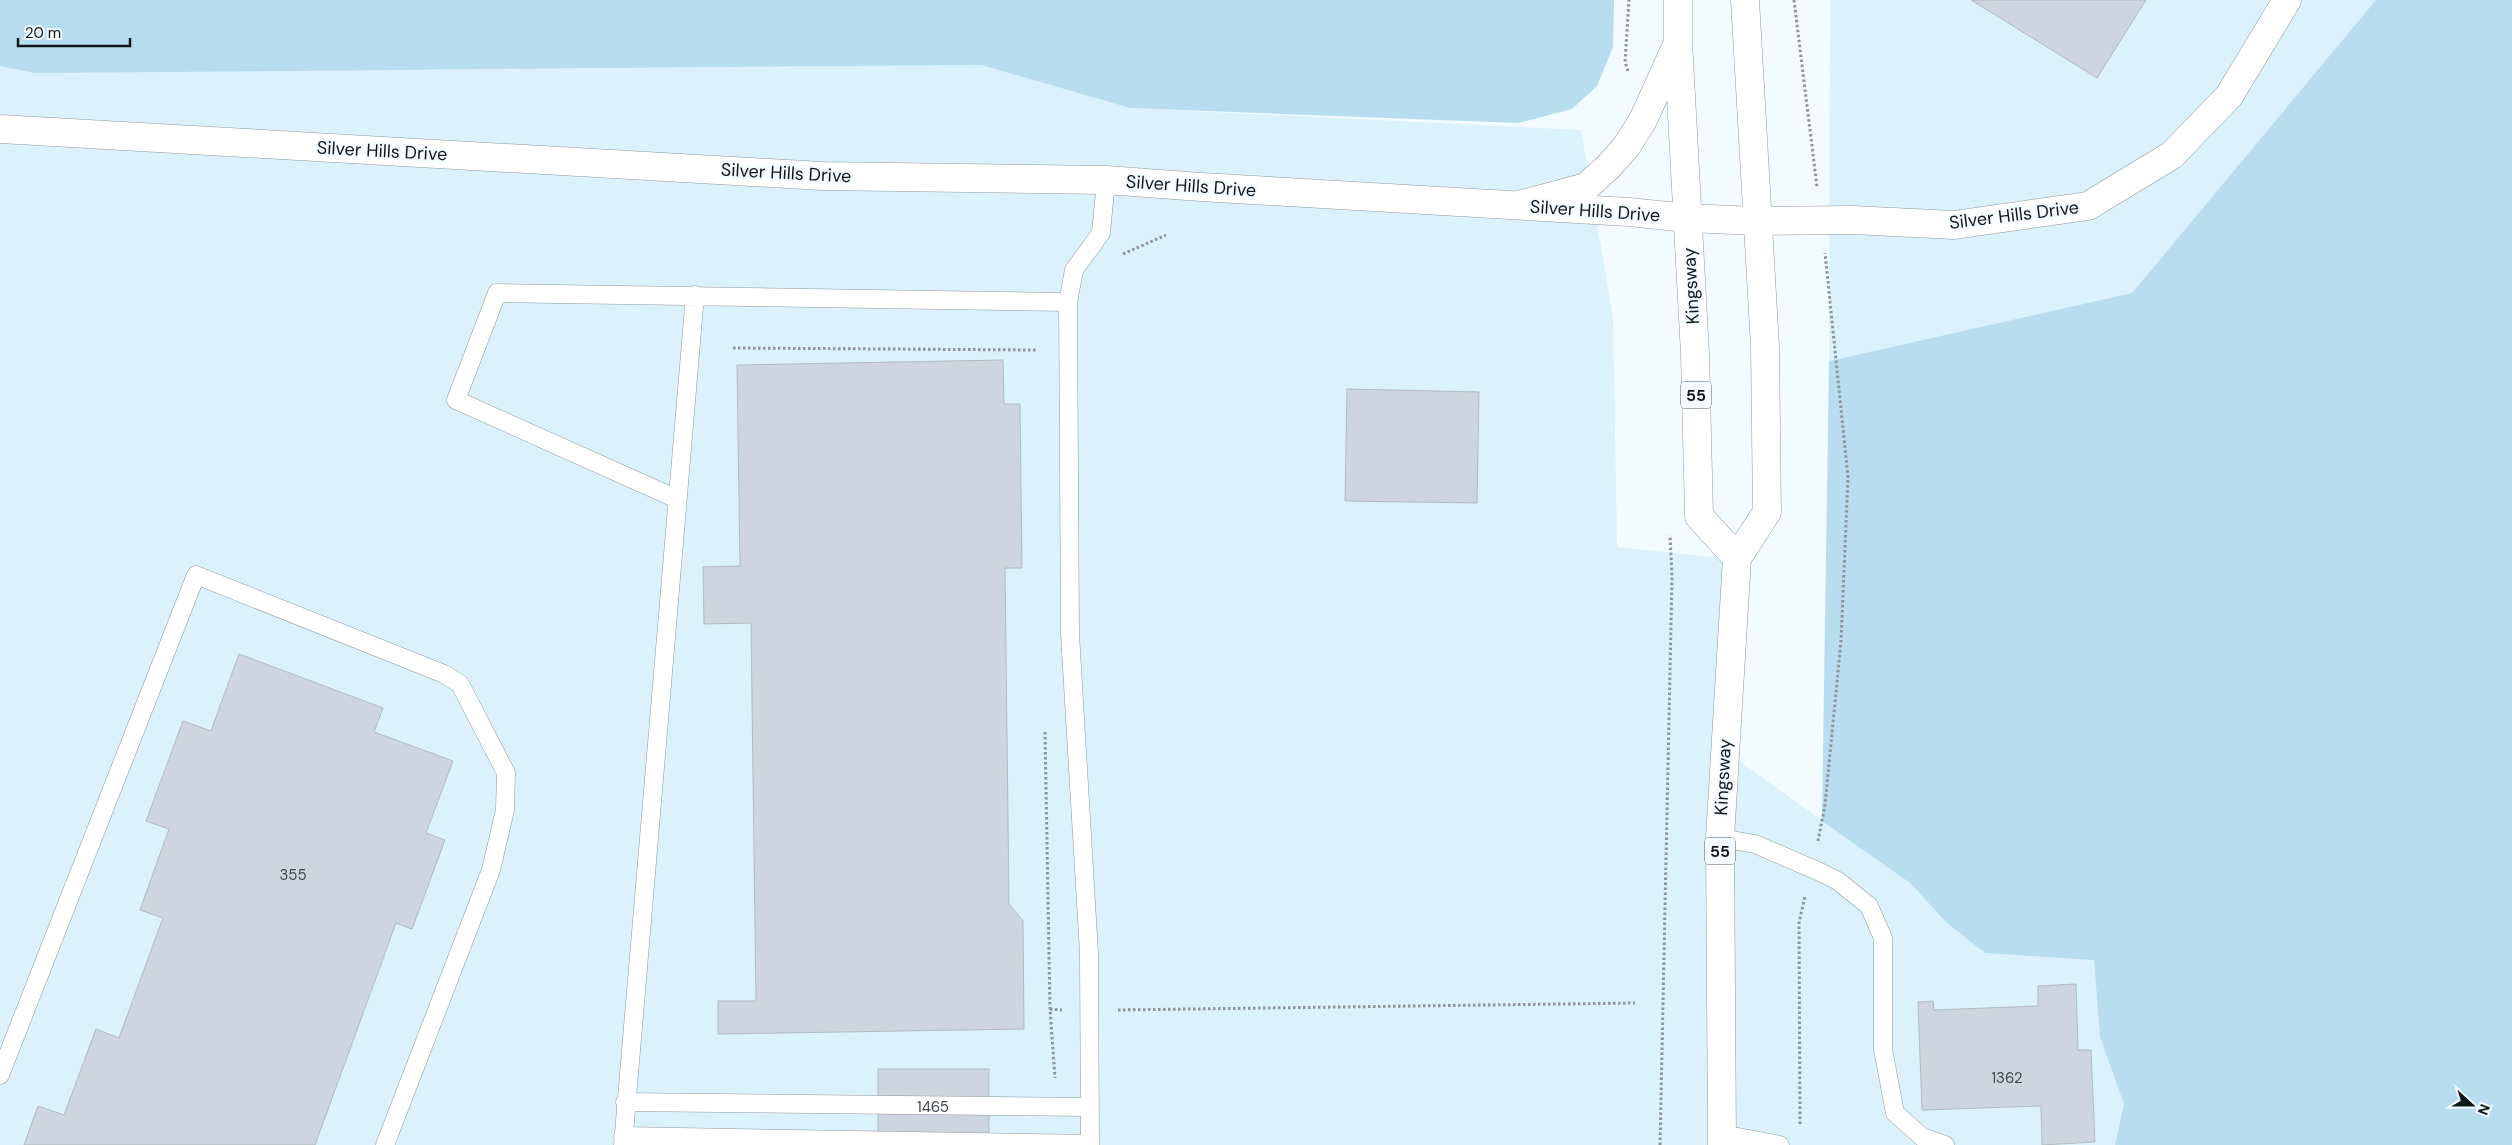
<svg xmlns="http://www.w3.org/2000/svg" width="2512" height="1145" viewBox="0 0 2512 1145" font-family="'DM Sans',sans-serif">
<rect width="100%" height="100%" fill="#f2fbff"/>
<path fill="#dbf1fb" d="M1830,0H2376L2132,293L1829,361Z
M0,42L419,70L981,65L1130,108L1581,130L1613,317L1617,547L1722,558V749L1910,883L1947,923L1985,953L2094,959L2100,1037L2124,1104L2115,1145H0Z"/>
<path fill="#b7ddee" d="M0,0H1614L1613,47L1597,86L1572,109L1518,123L1130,108L981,65L35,73L0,66Z
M2376,0H2512V1145H2115L2124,1104L2100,1037L2094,960L1985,953L1947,923L1910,883L1822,821L1829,361L2132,293Z"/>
<path fill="#cdd6e0" stroke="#b0bac3" d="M1971,0H2146L2097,78Z
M1003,360L1004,404H1020L1022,568H1005L1009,904L1023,921L1024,1029L718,1034V1001H756L751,623L704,624L703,567L740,566L737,365Z
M1347,389L1479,392L1477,503L1345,501Z
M239,654L383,708L374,732L453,761L426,833L445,840L412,929L396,923L315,1145H24L38,1106L64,1115L96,1029L119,1038L163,918L140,910L169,829L146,821L183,721L211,731Z
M2076,984L2078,1050H2091L2095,1142L2042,1145L2041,1106L1922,1110L1918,1002L1933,1001L1934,1010L2038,1006V986Z
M878,1069H989V1145H878Z"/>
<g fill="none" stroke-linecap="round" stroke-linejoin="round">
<defs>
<path id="lane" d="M677,499L456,400L497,293L1068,302
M1720,838L1755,844L1820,872L1838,881L1869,906L1883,938V1049L1895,1113L1922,1137L1945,1145
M0,1075L196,575L444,674L460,684L506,773L505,810L491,870L385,1145
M625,1102L1089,1107
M1722,1134L1780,1145
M623,1136L1090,1144
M623,1145L695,295
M1090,1145L1089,953L1070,634L1068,302L1074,270L1101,233L1106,180"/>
<path id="secondary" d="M0,129L822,176L1106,180L1201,187L1629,212L1687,218L1757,221L1852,220L1954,225L2088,206L2172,155L2229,96L2287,0"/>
<path id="primary" d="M1678,0V41L1695,354L1699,516L1737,558
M1519,205L1586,187L1608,167L1626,147L1643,120L1677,45
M1722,1145L1720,838L1737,558L1767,512L1765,347L1745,0"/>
</defs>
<use href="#lane" stroke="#8c999f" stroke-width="19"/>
<use href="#secondary" stroke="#8c999f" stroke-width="29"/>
<use href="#primary" stroke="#8c999f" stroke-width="29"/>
<path stroke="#8d9497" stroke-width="3" stroke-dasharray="2.5 2.5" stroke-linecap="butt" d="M1794,0L1817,187
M1628,71L1625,62L1629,0
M1123,254L1166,235
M733,348L1037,350
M1045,732L1050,1009L1055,1078
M1818,841L1825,805L1841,641L1848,477L1825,253
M1050,1009L1062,1010
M1118,1010L1635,1003
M1800,1124L1799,923L1805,896
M1660,1145L1672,577L1670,535"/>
<use href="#lane" stroke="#fff" stroke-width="18"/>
<use href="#secondary" stroke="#fff" stroke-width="28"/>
<use href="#primary" stroke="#fff" stroke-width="28"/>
</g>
<g text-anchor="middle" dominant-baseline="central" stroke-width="4.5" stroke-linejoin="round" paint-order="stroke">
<g font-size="15" fill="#41474b">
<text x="293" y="875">355</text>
<text x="2007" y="1078">1362</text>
<text x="933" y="1107">1465</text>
</g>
<g fill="#f2fbff" stroke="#555b5e" stroke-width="1">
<rect x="1681" y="381.5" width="30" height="27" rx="4"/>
<rect x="1705" y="837.5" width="30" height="27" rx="4"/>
</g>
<g font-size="16" font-weight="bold" fill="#121719">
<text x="1696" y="395">55</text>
<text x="1720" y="851">55</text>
</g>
<g font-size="18" fill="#121719" stroke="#f2fbff">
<text transform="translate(382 151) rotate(3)">Silver Hills Drive</text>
<text transform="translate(786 173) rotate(3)">Silver Hills Drive</text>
<text transform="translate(1191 186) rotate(4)">Silver Hills Drive</text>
<text transform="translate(1595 211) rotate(4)">Silver Hills Drive</text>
<text transform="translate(2014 215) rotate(-7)">Silver Hills Drive</text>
<text transform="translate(1691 286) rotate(-93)">Kingsway</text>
<text transform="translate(1723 777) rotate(-87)">Kingsway</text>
</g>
</g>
<g transform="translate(2472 1105) rotate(111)" stroke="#f2fbff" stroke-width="4" paint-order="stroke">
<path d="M0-4L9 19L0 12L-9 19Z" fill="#121719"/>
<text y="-8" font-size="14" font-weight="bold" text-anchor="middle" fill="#121719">N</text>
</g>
<path d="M18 38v8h112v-8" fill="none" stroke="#121719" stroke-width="2.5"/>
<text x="25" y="38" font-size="15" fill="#121719" stroke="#f2fbff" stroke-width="4" paint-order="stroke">20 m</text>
</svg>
